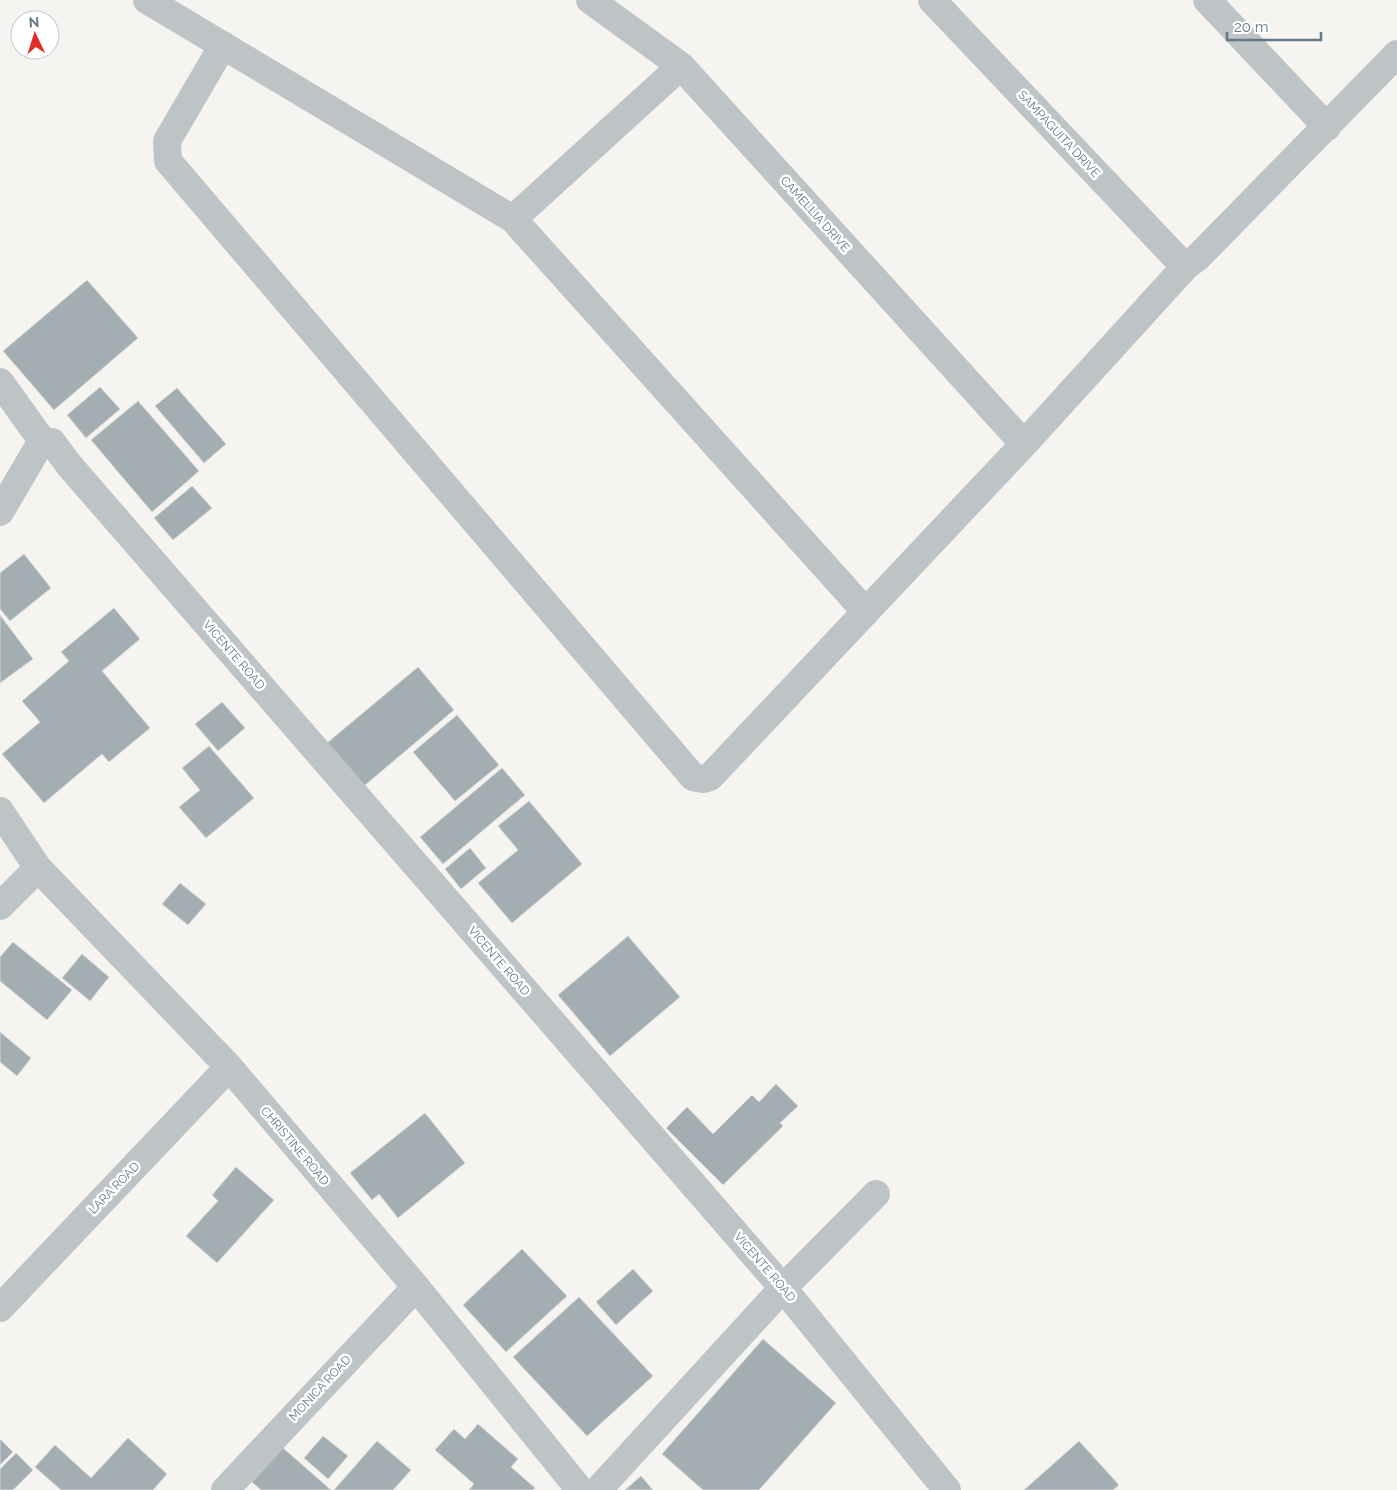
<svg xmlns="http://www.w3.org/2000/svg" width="1397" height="1490" viewBox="0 0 1397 1490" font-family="Raleway,sans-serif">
<rect width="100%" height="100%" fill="#f5f4f1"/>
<path fill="#a2aeb1" stroke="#d6d6d4" d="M87,280L138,338L54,410L3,351Z
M100,387L120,409L86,438L67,415Z
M177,388L226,444L204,463L155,406Z
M138,401L199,471L152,512L91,440Z
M192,486L212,508L173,540L154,518Z
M24,554L51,588L10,621L0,609V573Z
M114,608L140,639L102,671L150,728L109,762L102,754L44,803L2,754L40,722L22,701L69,661L61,652Z
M0,615L33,659L0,683Z
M418,667L454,710L364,786L327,743Z
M222,702L245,728L218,751L195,724Z
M457,715L499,765L455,801L413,752Z
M209,746L254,798L206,838L179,807L200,790L182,768Z
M502,768L525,795L443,864L420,837Z
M529,801L582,864L512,923L478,883L518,850L498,826Z
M470,848L486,868L461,889L445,869Z
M180,883L206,904L188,925L162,904Z
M628,936L680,997L610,1056L558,995Z
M13,942L72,990L47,1020L0,981V957Z
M82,954L109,977L90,1001L62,978Z
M0,1032L31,1058L17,1076L0,1062Z
M776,1084L798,1106L780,1123L783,1126L723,1185L666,1128L687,1107L713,1134L752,1095L759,1102Z
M425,1113L465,1163L398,1218L379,1194L372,1200L350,1173Z
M236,1167L274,1200L217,1263L186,1236L218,1201L212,1195Z
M522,1249L567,1296L506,1352L463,1305Z
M633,1269L653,1291L616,1325L596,1302Z
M579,1297L653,1376L587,1436L513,1357Z
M763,1339L836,1403L759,1490H703L662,1454Z
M478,1424L518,1459L511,1467L535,1488L533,1490H469L474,1484L435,1450L454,1429L465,1439Z
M323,1436L348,1456L328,1479L304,1458Z
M128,1438L167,1474L153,1490H61L35,1467L55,1445L91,1478Z
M0,1439L13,1452L0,1465Z
M377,1441L411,1470L393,1490H334Z
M1079,1441L1119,1485L1113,1490H1024Z
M283,1448L331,1490H261L252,1482Z
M16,1453L33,1470L13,1490H0V1469Z
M641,1476L653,1490H625Z"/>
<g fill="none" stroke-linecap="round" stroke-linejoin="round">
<path stroke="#bec3c5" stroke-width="28" d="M147,0L513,219L866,612
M590,0L681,66L1024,444
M932,0L1185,267
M1207,0L1327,127
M223,45L167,141L168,161L693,777L703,779L710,777L1024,444L1185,267L1198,257L1397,54
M513,219L681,66
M0,382L43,442
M43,442H52L69,465L783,1288L947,1490
M0,512L40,444L43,442
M0,811L38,868L229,1067L416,1287L580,1490
M0,906L38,868
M0,1308L229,1067
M225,1490L416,1287
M598,1490L783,1288L876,1194"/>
</g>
<g text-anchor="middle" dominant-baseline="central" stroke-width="5" stroke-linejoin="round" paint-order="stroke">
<g font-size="12" fill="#647a82" stroke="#fff">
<text transform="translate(1059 134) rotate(47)">SAMPAGUITA DRIVE</text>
<text transform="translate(815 214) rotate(48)">CAMELLIA DRIVE</text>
<text transform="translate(234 655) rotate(49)">VICENTE ROAD</text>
<text transform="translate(499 961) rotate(49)">VICENTE ROAD</text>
<text transform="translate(295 1146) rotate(50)">CHRISTINE ROAD</text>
<text transform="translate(114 1188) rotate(-46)">LARA ROAD</text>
<text transform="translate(765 1267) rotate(49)">VICENTE ROAD</text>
<text transform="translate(320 1388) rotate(-47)">MONICA ROAD</text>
</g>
</g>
<g transform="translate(35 35) rotate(356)"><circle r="24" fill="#ffffff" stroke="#c1cacd"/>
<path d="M0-4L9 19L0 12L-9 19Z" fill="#e02d26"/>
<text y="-8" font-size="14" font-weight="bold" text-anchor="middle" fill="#647a82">N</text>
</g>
<path d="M1227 32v8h94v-8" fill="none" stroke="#647a82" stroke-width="2.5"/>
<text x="1234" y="32" font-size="15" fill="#647a82" stroke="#ffffff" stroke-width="4" paint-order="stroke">20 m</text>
</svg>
